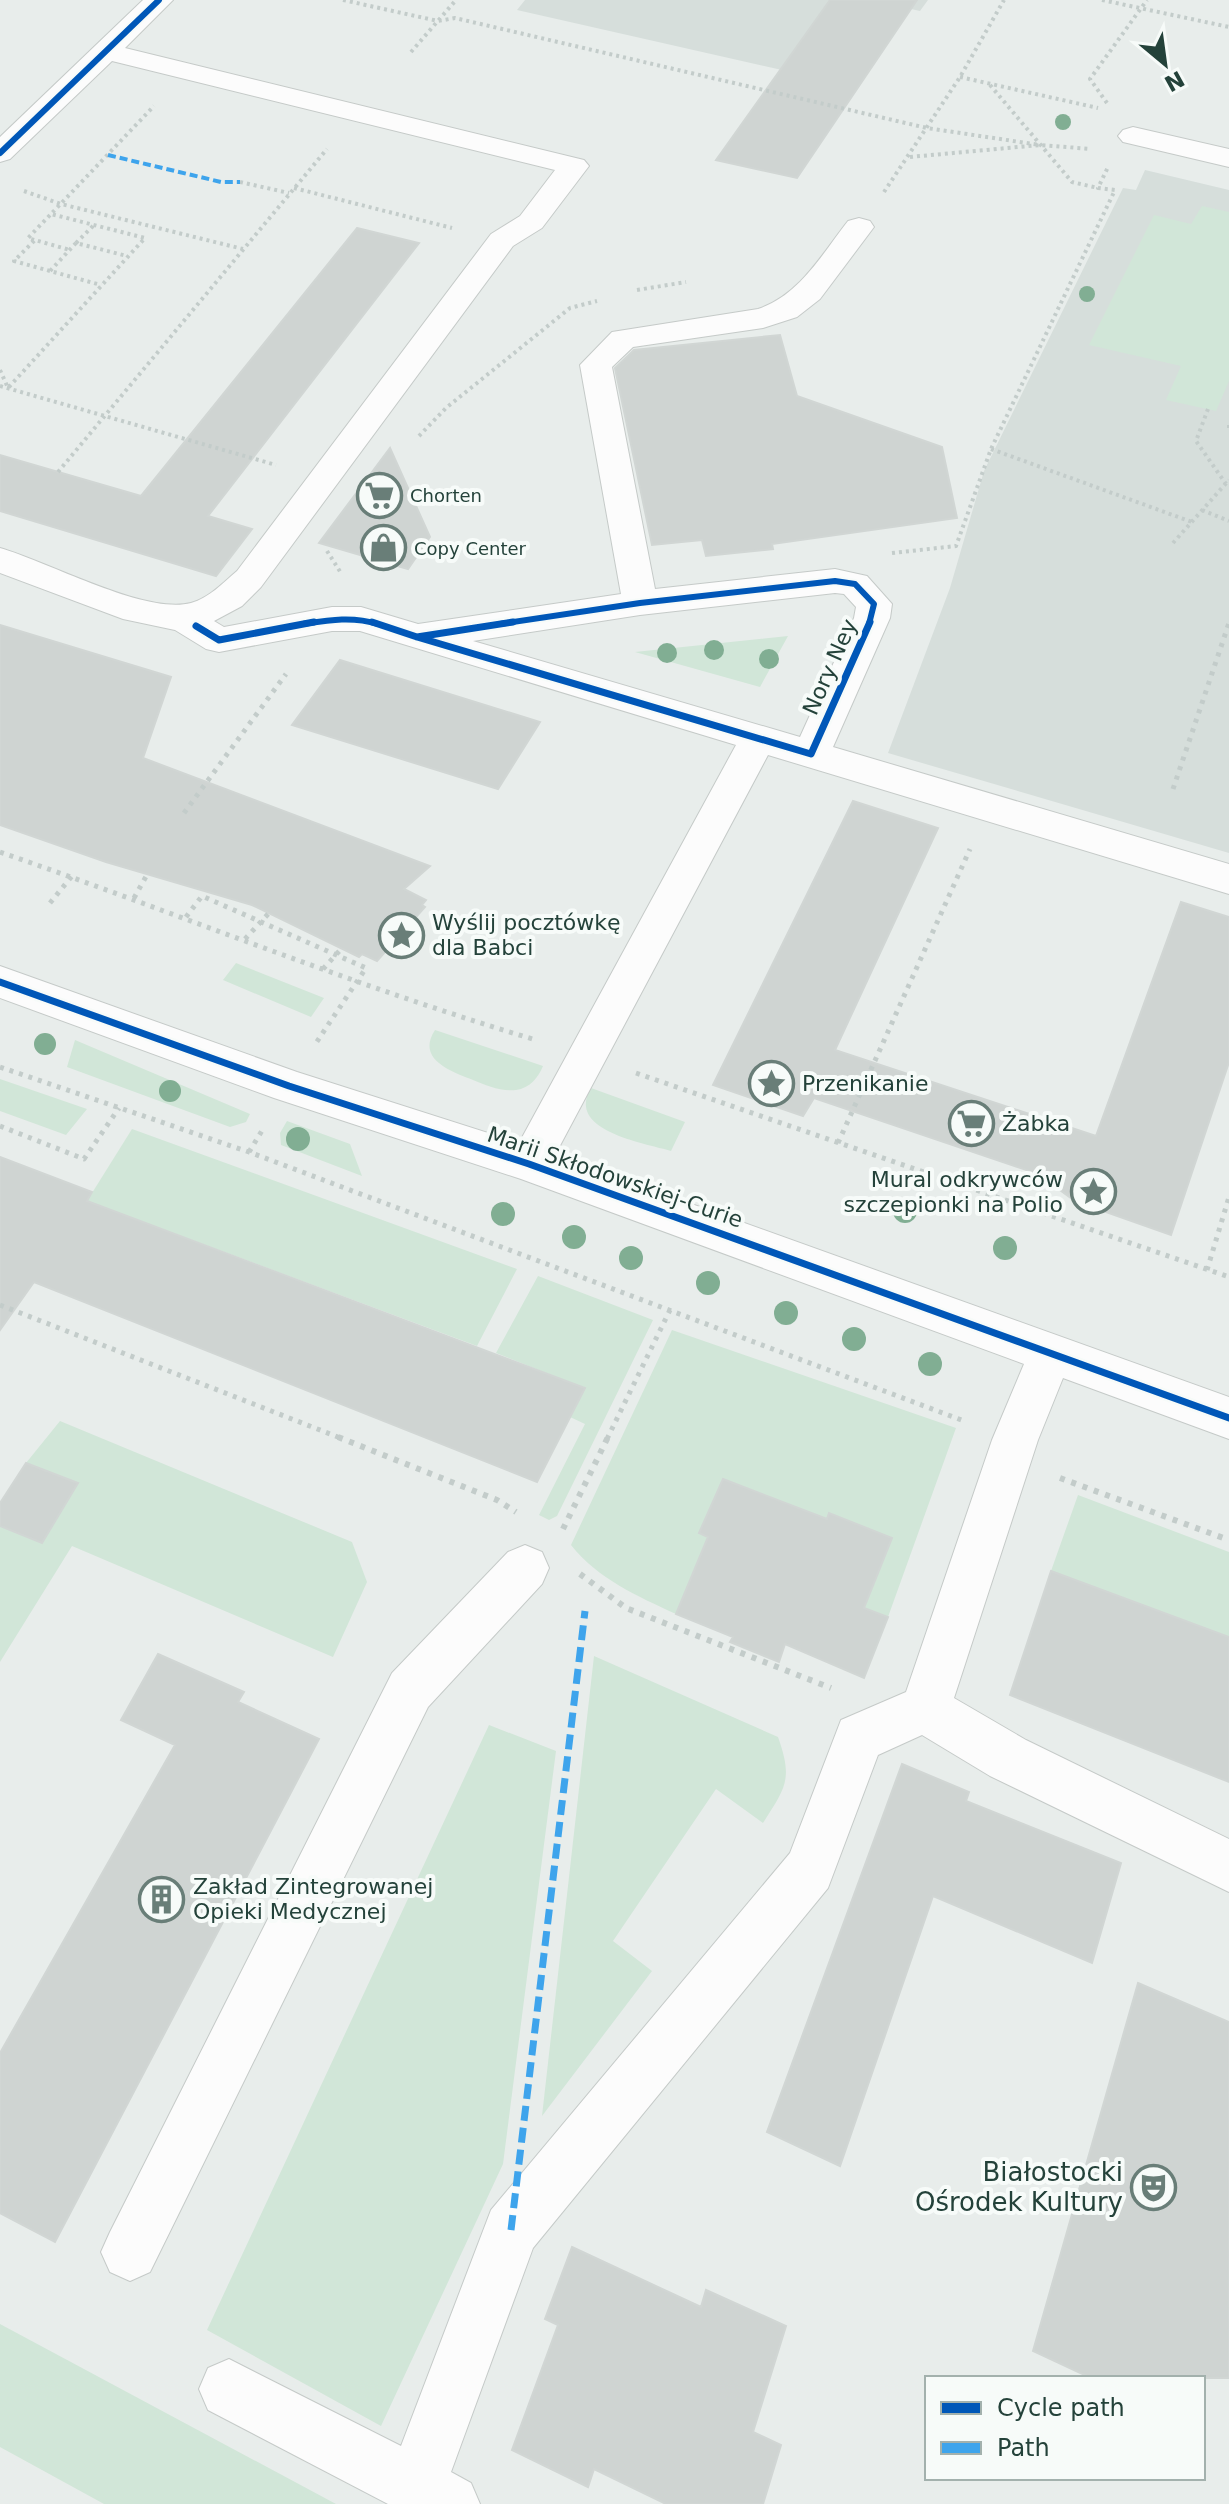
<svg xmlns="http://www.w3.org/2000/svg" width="1229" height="2504" viewBox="0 0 1229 2504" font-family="'DejaVu Sans',sans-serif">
<rect width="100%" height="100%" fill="#e8edeb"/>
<path fill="#d6dedb" d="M525,0H928L920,11L911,9L856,91L822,79L517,10Z
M1145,170L1229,190V853L888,753L950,588L984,471L1123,188L1136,190Z"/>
<path fill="#d1e6d8" d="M1202,206L1229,212V381L1216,411L1166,400L1181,366L1089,345L1154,215L1191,224Z
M788,636L760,687L635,652Z
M236,963L324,998L311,1017L223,980Z
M435,1030L543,1066C538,1078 530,1088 516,1090C501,1092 486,1085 473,1080C450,1071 416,1059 435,1030Z
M75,1040L250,1114L246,1122L230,1127L67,1067Z
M0,1079L87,1109L66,1135L0,1111Z
M591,1088L685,1122L671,1151C644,1143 565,1131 591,1088Z
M287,1121L350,1144L362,1176L281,1145L280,1133Z
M132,1129L517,1269L477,1346L87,1201Z
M538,1276L653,1320L557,1516L549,1520L539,1515L585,1424L570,1417L584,1388L496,1353Z
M672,1330L956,1428L888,1617L864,1608L891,1538L830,1513L827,1519L724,1479L708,1537L676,1614C637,1596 598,1579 571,1545Z
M60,1421L352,1542L367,1582L333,1657L72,1546L0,1662V1526L77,1483L26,1463Z
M1078,1495L1229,1552V1637L1051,1571Z
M594,1656L778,1737C793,1779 786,1787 763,1823L716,1789L613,1941L652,1971L542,2116Z
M489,1725L556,1751L503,2164L381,2426L207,2330Z
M0,2324L336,2504H104L0,2447Z"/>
<path fill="#cfd4d2" stroke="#d1d6d4" stroke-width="2" d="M830,0H917L797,178L716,160Z
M357,228L419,243L208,516L252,529L216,576L0,511V455L141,496Z
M780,335L797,396L942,447L957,518L772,544L773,549L706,556L702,540L652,545L615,368L634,350Z
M390,448L430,537L408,569L319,543Z
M0,625L171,677L143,758L430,866L404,889L426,900L422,905L425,907L377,961L362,954L359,957L252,905L106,862L0,825Z
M340,660L540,722L498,789L292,725Z
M853,801L938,828L835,1050L1096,1136L1181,902L1229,917V1062L1171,1235L1075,1201L1038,1174L814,1098L803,1116L713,1085Z
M0,1157L92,1192L87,1201L585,1388L537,1482L34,1282L0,1330Z
M26,1463L78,1483L42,1543L0,1526V1503Z
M723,1479L827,1519L829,1513L892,1538L864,1608L888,1617L864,1678L785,1644L779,1662L730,1642L733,1637L676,1614L708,1537L699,1533Z
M1051,1571L1229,1637V1782L1010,1695Z
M158,1654L244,1692L238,1702L319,1739L55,2242L0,2213V2053L175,1745L121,1720Z
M902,1764L969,1792L966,1801L1121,1863L1092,1963L933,1896L840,2166L767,2132Z
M1138,1983L1229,2022V2378H1091L1033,2351Z
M572,2247L701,2307L706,2290L786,2326L753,2432L781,2445L763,2504H666L594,2469L588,2487L512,2450L558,2325L545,2319Z"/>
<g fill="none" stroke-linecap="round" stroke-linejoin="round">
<defs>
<path id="minor" d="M143,0H173L125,48L584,160L589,166L542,228L513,246L261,587L242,606L214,621L224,627L332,607H361L418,624L621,594L580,365L612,332L758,309C800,295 822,254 848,221L859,218L870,221L874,227L820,299L797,317L763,328L633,347L612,367L655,589L835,569L867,576L892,604L890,618L833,747L1229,864V894L768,755L555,1155L1229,1397V1439L1063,1378L1038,1440L954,1698L1026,1740L1229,1839V1892L990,1776L922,1735L878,1755L828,1888L533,2248L451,2472L471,2483L480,2504H388L208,2410L199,2389L208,2368L229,2359L401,2446L491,2210L790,1853L841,1720L906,1692L992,1440L1024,1364L521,1179L274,1098L0,998V966L297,1072L519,1143L736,745L360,631H332L219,652L206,649L175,630L123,619L0,573V548C49,562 145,615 191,603C209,598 223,583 237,571L491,234L520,216L555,170L112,61L10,159L0,162V137ZM835,593L844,594L856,607L854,618L800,737L473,641L640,615Z
M1133,127L1229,149V167L1123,142L1118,136L1123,130Z
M525,1545L542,1552L549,1568L542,1584L428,1707L150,2272L130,2281L110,2272L101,2252L110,2232L392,1673L508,1552Z"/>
</defs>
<use href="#minor" stroke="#c5cac8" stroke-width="2"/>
<path stroke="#c3ccca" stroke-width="4" stroke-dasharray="3 4" stroke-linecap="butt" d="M343,0L438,21L455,18L927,128L1040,145
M1102,0L1229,27
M411,52L456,0
M960,77L1098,108
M990,85L1072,182L1098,188
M1107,103L1090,79L1147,0
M910,157L1040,145L1091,149
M240,182L289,193
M294,188L452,228
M24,191L61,204L243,249
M884,192L960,77L1004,0
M93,226L76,243L127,256
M34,240L28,238L51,214
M76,243L50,271L101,285
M50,271L14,261L35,240L70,250
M637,290L686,282
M0,370L8,388L145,238L51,214L154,106
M0,386L276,465
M1208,409L1196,441L1226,484
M1229,425V431
M419,436L446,408L570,308L597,301
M991,449L1192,522
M58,472L327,149
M1202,510L1229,521
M1173,543L1229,480
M327,551L341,573
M892,553L956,546L991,449L1115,190L1098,188L1108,167"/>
<path stroke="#c3ccca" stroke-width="5" stroke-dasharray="4 6" stroke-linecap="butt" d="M1173,789L1229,623
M184,813L286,674
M0,852C179,914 354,986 536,1040
M134,898L148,873
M50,903L72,876
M186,917L202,896L366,968L316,1043
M245,939L269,913
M323,969L342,948
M0,1067L249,1152L964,1421
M636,1073L1229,1277
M0,1126L84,1159L119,1108
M838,1143L970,849
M249,1152L263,1129
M1207,1270L1229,1197
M0,1305L343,1439
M607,1439L670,1310"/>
<path stroke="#c3ccca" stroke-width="6" stroke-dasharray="5 7" stroke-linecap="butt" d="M338,1437L497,1500L516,1512
M1060,1478L1229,1540
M563,1529L608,1437
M580,1574L626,1608L831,1688"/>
<use href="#minor" fill="#fcfcfc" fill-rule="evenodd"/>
<path stroke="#3ea4ec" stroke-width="4" stroke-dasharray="8 4" stroke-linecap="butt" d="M108,155L221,182H240"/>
<path stroke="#3ea4ec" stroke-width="7" stroke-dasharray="15 7" stroke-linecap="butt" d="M511,2230L585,1611"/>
<defs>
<path id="cycleway-far1" d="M0,153L159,0
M303,624C329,620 352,616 378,624
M500,624L640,603L835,581L855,584L874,604L869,624"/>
<path id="cycleway" d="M372,622L417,637
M196,626L219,640L314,622
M417,637L811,754L870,622
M417,637L513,622
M0,982L289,1086L529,1164L1229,1418"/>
</defs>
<use href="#cycleway-far1" stroke="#f7fbf9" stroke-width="10"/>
<use href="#cycleway" stroke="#f7fbf9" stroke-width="12"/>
<use href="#cycleway-far1" stroke="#0057b8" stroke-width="6"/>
<use href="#cycleway" stroke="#0057b8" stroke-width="7"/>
</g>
<g fill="#81ae93">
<circle cx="1063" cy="122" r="8"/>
<circle cx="1087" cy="294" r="8"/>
<circle cx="714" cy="650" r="10"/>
<circle cx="667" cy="653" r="10"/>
<circle cx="769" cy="659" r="10"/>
<circle cx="45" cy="1044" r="11"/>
<circle cx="170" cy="1091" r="11"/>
<circle cx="298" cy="1139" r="12"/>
<circle cx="905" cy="1211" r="12"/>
<circle cx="503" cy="1214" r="12"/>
<circle cx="574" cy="1237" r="12"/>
<circle cx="1005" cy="1248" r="12"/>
<circle cx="631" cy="1258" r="12"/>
<circle cx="708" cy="1283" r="12"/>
<circle cx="786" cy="1313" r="12"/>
<circle cx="854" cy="1339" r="12"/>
<circle cx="930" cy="1364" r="12"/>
</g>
<defs>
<symbol id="supermarket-ring" viewBox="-11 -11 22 22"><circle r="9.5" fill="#f7fbf9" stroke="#697e78" stroke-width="1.5"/><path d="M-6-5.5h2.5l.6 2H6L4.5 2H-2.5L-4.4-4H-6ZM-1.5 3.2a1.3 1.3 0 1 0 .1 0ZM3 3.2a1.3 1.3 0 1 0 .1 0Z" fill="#697e78"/></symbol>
<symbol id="shop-ring" viewBox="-11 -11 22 22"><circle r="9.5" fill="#f7fbf9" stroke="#697e78" stroke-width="1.5"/><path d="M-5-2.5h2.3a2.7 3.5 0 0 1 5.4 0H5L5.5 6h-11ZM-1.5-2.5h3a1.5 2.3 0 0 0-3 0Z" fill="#697e78"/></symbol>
<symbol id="sight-ring" viewBox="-11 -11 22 22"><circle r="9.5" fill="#f7fbf9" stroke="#697e78" stroke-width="1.5"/><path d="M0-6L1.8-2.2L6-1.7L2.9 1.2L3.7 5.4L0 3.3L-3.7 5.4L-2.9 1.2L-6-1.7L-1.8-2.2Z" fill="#697e78"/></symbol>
<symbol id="building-ring" viewBox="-11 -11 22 22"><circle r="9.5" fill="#f7fbf9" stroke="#697e78" stroke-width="1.5"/><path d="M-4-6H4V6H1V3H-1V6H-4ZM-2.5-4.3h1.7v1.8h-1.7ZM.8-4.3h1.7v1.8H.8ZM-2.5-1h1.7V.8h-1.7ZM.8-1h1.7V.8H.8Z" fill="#697e78"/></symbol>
<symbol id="theatre-ring" viewBox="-11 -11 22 22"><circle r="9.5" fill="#f7fbf9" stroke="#697e78" stroke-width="1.5"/><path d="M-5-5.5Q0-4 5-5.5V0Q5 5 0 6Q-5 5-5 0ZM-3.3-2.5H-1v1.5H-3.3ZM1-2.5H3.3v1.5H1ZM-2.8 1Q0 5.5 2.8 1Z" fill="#697e78"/></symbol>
</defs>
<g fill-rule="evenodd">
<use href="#supermarket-ring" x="354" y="470" width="51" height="51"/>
<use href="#shop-ring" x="358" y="522" width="51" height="51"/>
<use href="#sight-ring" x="376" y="910" width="51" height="51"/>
<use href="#sight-ring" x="746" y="1058" width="51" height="51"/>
<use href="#supermarket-ring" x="946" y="1098" width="51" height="51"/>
<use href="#sight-ring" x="1068" y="1166" width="51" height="51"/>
<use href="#building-ring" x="136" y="1874" width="51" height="51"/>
<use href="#theatre-ring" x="1128" y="2162" width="51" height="51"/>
</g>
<g text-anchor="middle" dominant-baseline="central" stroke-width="8" stroke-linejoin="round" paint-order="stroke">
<g font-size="18" fill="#24423a" stroke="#f7fbf9" text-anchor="start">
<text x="410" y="495">Chorten</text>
<text x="414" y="548">Copy Center</text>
</g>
<g font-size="22" fill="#24423a" stroke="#f7fbf9">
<text transform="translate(830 667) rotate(-66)">Nory Ney</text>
<text transform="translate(615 1177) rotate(19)">Marii Skłodowskiej-Curie</text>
</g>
<g font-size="22" fill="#24423a" stroke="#f7fbf9" text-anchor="start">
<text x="432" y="922">Wyślij pocztówkę<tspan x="432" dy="25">dla Babci</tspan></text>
<text x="802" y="1083">Przenikanie</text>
<text x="1002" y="1123">Żabka</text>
<text x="1063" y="1179" text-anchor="end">Mural odkrywców<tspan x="1063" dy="25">szczepionki na Polio</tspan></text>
<text x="193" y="1886">Zakład Zintegrowanej<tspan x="193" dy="25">Opieki Medycznej</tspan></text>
</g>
<g font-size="26" fill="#24423a" stroke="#f7fbf9" text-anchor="end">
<text x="1123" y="2172">Białostocki<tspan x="1123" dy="30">Ośrodek Kultury</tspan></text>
</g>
</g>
<rect x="925" y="2376" width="280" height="104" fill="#f7fbf9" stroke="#a3b1ad" stroke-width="2"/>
<rect x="941" y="2402" width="40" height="12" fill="#0057b8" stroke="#a3b1ad" stroke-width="2"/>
<text x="997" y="2416" font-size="24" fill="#24423a">Cycle path</text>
<rect x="941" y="2442" width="40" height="12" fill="#3ea4ec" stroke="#a3b1ad" stroke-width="2"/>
<text x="997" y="2456" font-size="24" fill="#24423a">Path</text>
<g transform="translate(1165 64) rotate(151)" stroke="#f7fbf9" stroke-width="6" paint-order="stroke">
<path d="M0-6L14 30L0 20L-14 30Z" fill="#24423a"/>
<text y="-12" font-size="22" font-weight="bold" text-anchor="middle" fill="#24423a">N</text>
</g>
</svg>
